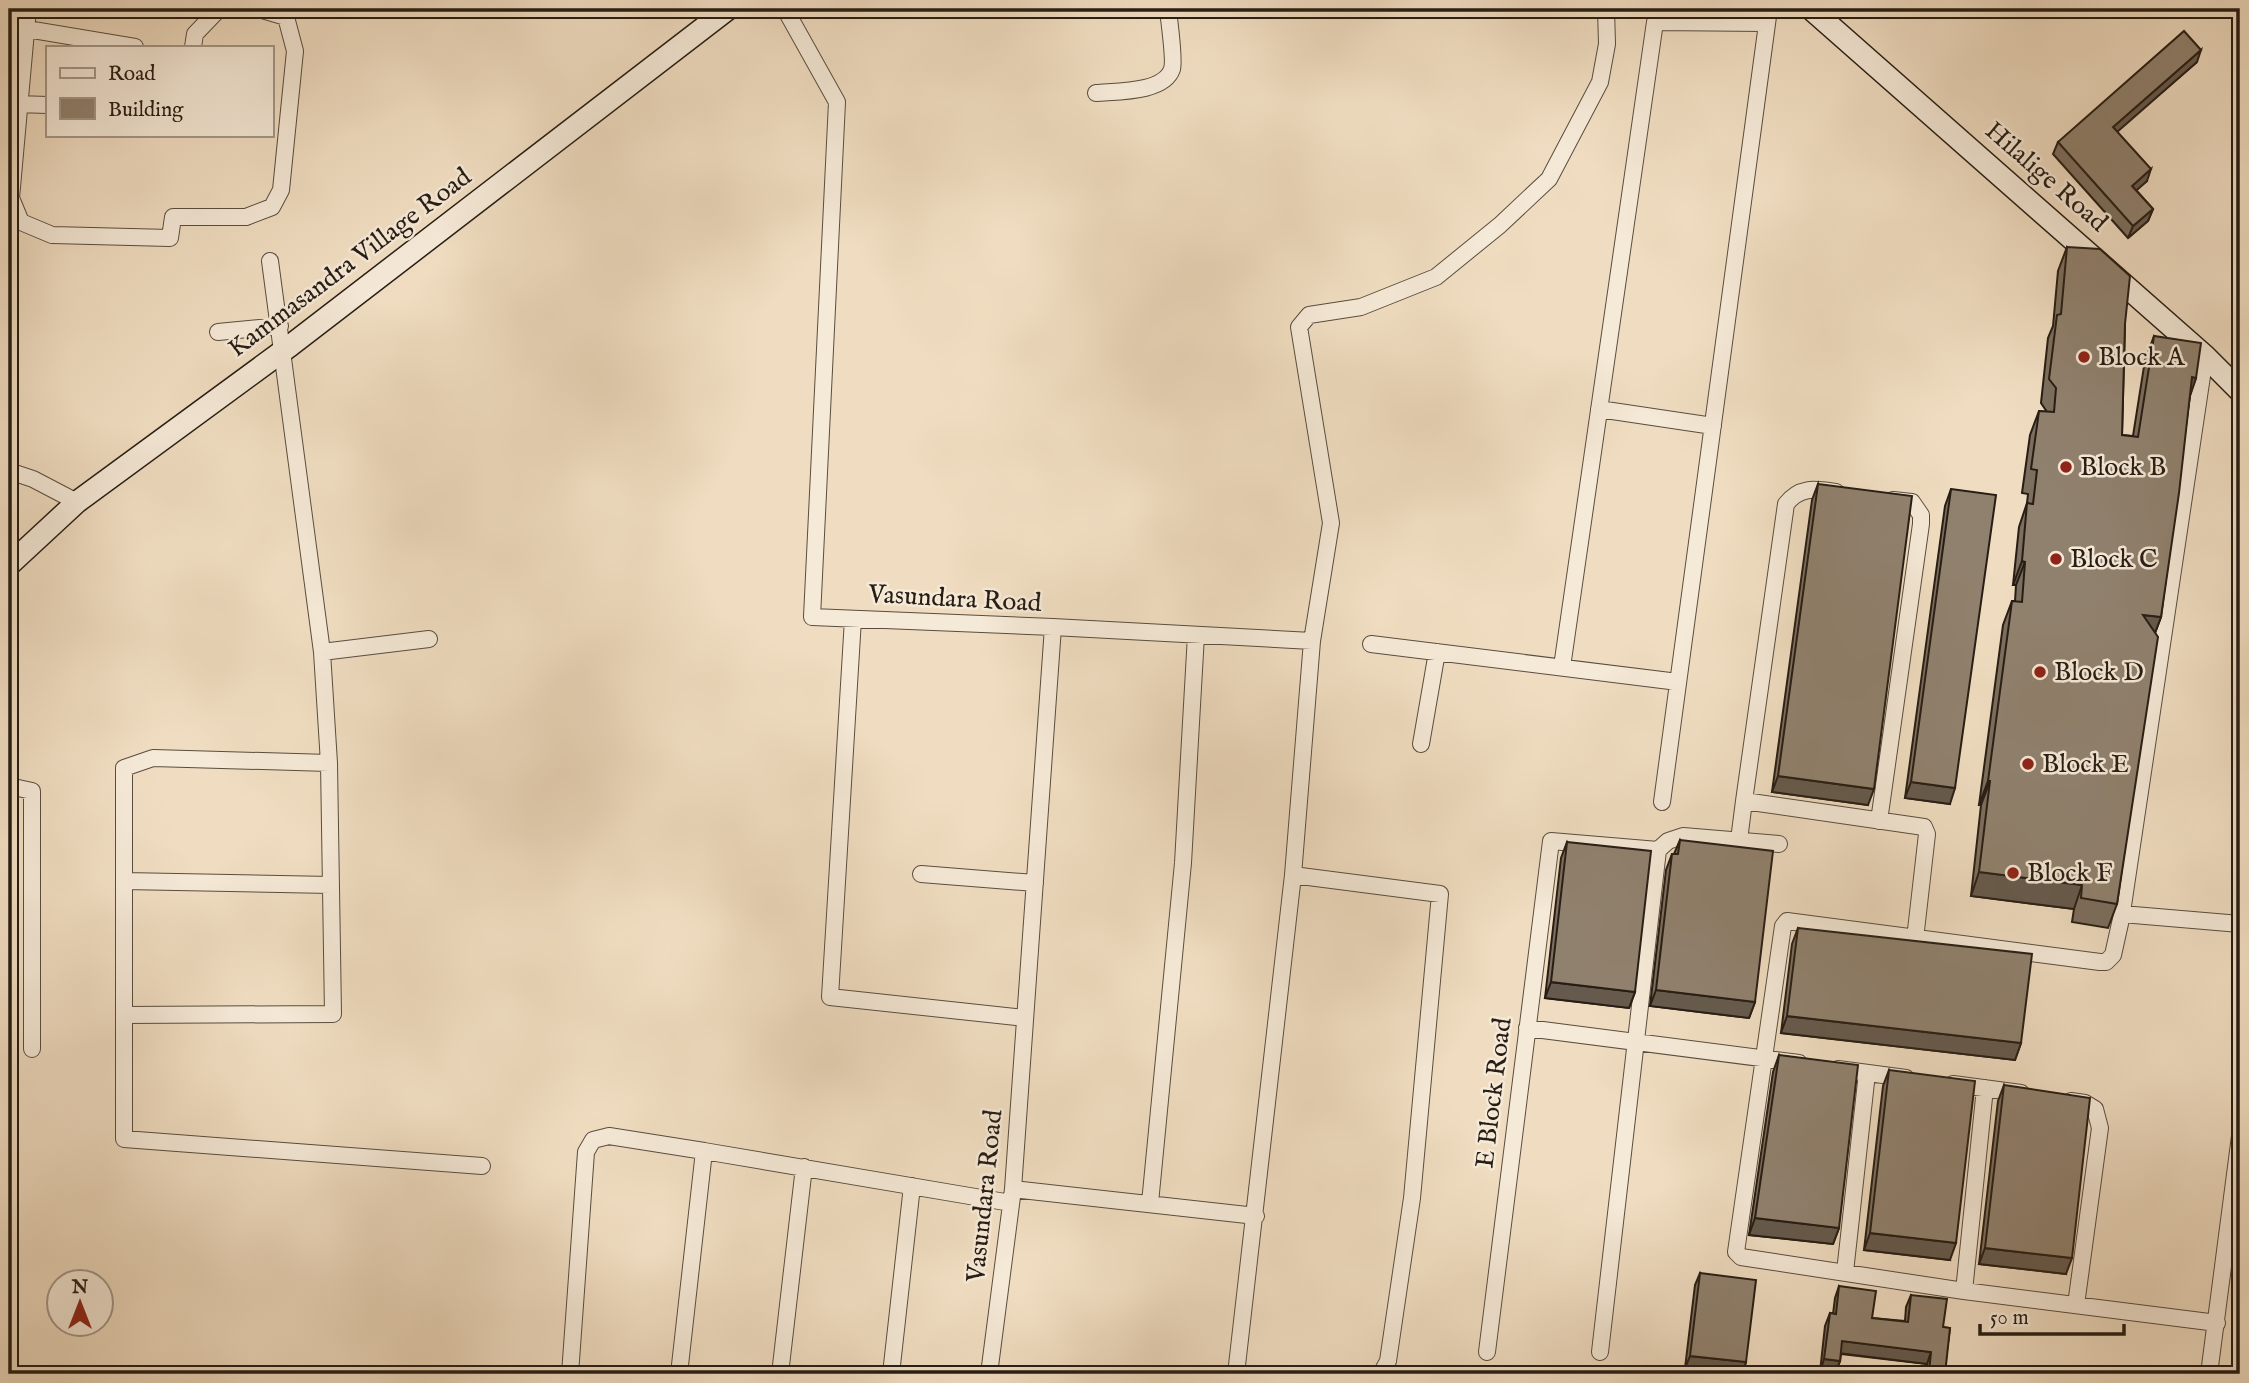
<svg xmlns="http://www.w3.org/2000/svg" width="2249" height="1383" viewBox="0 0 2249 1383" font-family="'IM FELL English',serif">
<rect width="100%" height="100%" fill="#f0ddc1"/>
<filter id="stains"><feTurbulence type="fractalNoise" baseFrequency=".00286" numOctaves="4"/><feColorMatrix values="0 0 0 0 .2 0 0 0 0 .09 0 0 0 0 .02 0 0 0 .5 -.17"/></filter>
<radialGradient id="worn" r=".72"><stop offset=".6" stop-color="#630" stop-opacity="0"/><stop offset="1" stop-color="#630" stop-opacity=".3"/></radialGradient>
<g fill="none" stroke-linecap="round" stroke-linejoin="round">
<defs>
<path id="street" d="M28,9L11,198L21,222L52,235L170,238L173,217H246L272,207L281,190L295,51L286,17L259,9
M785,9L837,102L812,617L1053,627L1013,1189L989,1374
M27,29L135,47
M193,47L195,34L219,9
M1096,93C1116,91 1164,93 1172,69C1175,60 1169,21 1168,9
M18,104L47,105
M218,332L280,326
M2205,356L2121,919L2113,955L2106,962H2100L1787,921L1783,926L1736,1252L1741,1257L1964,1291L2217,1323
M1599,409L1713,426
M9,471L33,479L77,502
M1836,492C1815,489 1800,486 1786,504L1744,801L1924,827L1927,834L1915,939
M853,619L830,997L1025,1018
M1053,627L1312,641
M1371,644L1678,682
M322,652L429,639
M1562,667L1655,22L1767,23
M1421,744L1437,652
M329,763L153,758L124,768V1139L482,1166
M9,786L32,791V1049
M1662,802L1769,9
M1879,821L1921,524V515L1912,502L1893,500
M1739,840L1744,801
M1658,850L1668,841L1683,836L1779,844
M921,874L1035,883
M1293,875L1440,894L1412,1198L1388,1361L1381,1374
M124,881L331,885
M2122,914L2240,924
M124,1015L333,1014L329,763L322,652L270,261
M1527,1028L1799,1063
M1838,1069L1906,1078
M1953,1084L2021,1093
M2071,1101L2085,1103L2095,1109L2100,1128L2076,1305
M1013,1189L1256,1216
M1150,1203L1183,863L1196,635
M1845,1272L1867,1073
M1964,1291L1985,1088
M1487,1352L1551,841L1658,850L1600,1352
M570,1374L586,1152L593,1140L609,1136L704,1151
M679,1374L704,1151L1011,1203
M780,1374L804,1167
M891,1374L912,1186
M1236,1374L1293,875L1312,641L1331,523L1299,327L1309,315L1361,307L1436,277L1500,225L1549,179L1600,82L1607,44L1606,9
M2209,1374L2240,1136"/>
<path id="secondary" d="M1811,9L2205,356L2240,391
M9,565L77,502L291,345L728,9"/>
</defs>
<use href="#street" stroke="#594d3f" stroke-width="18"/>
<use href="#secondary" stroke="#271d14" stroke-width="24"/>
<use href="#street" stroke="#f5e9d7" stroke-width="16"/>
<use href="#secondary" stroke="#f5e9d7" stroke-width="21"/>
</g>
<path fill="#7c6f5f" stroke="#271d14" stroke-width="2" d="M2197,62L2117,131L2147,181L2136,190L2153,209L2148,221L2128,238L2053,154L2058,142Z
M2067,247L2125,324L2122,435L2133,436L2145,360L2154,336L2196,378L2190,395L2161,617L2155,633L2117,904L2108,928L2072,922L2074,909L1971,896L1981,805H1979L2003,625L2012,601H2015L2016,585H2013L2019,527L2027,503L2028,494L2022,493L2030,435L2039,411L2047,412L2041,403L2048,338L2053,326L2058,271Z
M1818,484L1868,805L1772,792L1812,500Z
M1951,489L1950,804L1905,798L1945,506Z
M1680,840L1755,1002L1749,1018L1650,1006L1666,870L1672,854H1674Z
M1567,842L1635,992L1629,1008L1545,998L1561,858Z
M1798,928L2021,1043L2015,1060L1781,1033L1792,944Z
M1779,1055L1839,1228L1833,1244L1749,1235L1773,1072Z
M1889,1070L1950,1260L1864,1250L1883,1086Z
M2004,1085L2066,1274L1979,1264L1998,1101Z
M1700,1273L1746,1362L1742,1374L1685,1368L1695,1285Z
M1839,1286L1872,1318L1905,1321L1906,1307L1911,1295L1943,1327L1950,1328L1944,1374H1926L1927,1364L1841,1354L1840,1361L1835,1374L1820,1372L1825,1326L1830,1313L1833,1314L1835,1298Z"/>
<path fill="#655a4d" stroke="#271d14" stroke-width="2" d="M2201,50L2197,62L2109,139L2113,127Z
M2151,169L2147,181L2128,198L2132,186Z
M2153,209L2148,221L2128,238L2133,226Z
M2192,377L2196,378L2188,402Z
M2022,561L2025,562L2016,585H2013Z
M2143,615L2161,617L2152,641Z
M1778,776L1874,789L1868,805L1772,792Z
M1988,781H1990L1981,805H1979Z
M1911,782L1955,788L1950,804L1905,798Z
M1979,872L2082,885L2074,909L1971,896Z
M1551,982L1635,992L1629,1008L1545,998Z
M1656,990L1755,1002L1749,1018L1650,1006Z
M1787,1016L2021,1043L2015,1060L1781,1033Z
M1755,1218L1839,1228L1833,1244L1749,1235Z
M1870,1233L1956,1243L1950,1260L1864,1250Z
M1985,1248L2072,1258L2066,1274L1979,1264Z
M1842,1341L1931,1352L1927,1364L1838,1353Z
M1690,1356L1746,1362L1742,1374L1685,1368Z
M1824,1359L1840,1361L1835,1374L1820,1372Z
M1929,1372L1945,1374H1928Z"/>
<path fill="#90816e" stroke="#271d14" stroke-width="2" d="M2184,31L2201,50L2113,127L2151,169L2132,186L2153,209L2133,226L2058,142Z
M2067,247L2100,249L2130,276L2125,324L2122,435L2138,437L2154,336L2201,343L2196,378L2192,377L2179,493L2161,617L2143,615L2158,637L2117,904L2081,898L2082,885L1979,872L1990,781H1988L2012,601L2022,602L2025,562L2022,561L2027,503L2033,504L2037,470L2031,469L2039,411L2054,412L2056,388L2049,379L2057,315L2061,314Z
M1818,484L1912,496L1874,789L1778,776Z
M1951,489L1996,495L1955,788L1911,782Z
M1680,840L1773,851L1755,1002L1656,990L1672,854H1678Z
M1567,842L1651,851L1635,992L1551,982Z
M1798,928L2032,954L2021,1043L1787,1016Z
M1779,1055L1858,1065L1839,1228L1755,1218Z
M1889,1070L1975,1081L1956,1243L1870,1233Z
M2004,1085L2090,1098L2072,1258L1985,1248Z
M1700,1273L1756,1280L1746,1362L1690,1356Z
M1839,1286L1876,1291L1872,1318L1908,1322L1911,1295L1947,1299L1943,1327L1950,1328L1945,1374L1929,1372L1931,1352L1842,1341L1840,1361L1824,1359L1830,1313L1836,1314Z"/>
<g fill="#8f2418" stroke="#f5e9d7" stroke-width="2.5">
<circle cx="2084" cy="357" r="7"/>
<circle cx="2066" cy="467" r="7"/>
<circle cx="2056" cy="559" r="7"/>
<circle cx="2040" cy="672" r="7"/>
<circle cx="2028" cy="764" r="7"/>
<circle cx="2013" cy="873" r="7"/>
</g>
<g text-anchor="middle" dominant-baseline="central" stroke-width="5" stroke-linejoin="round" paint-order="stroke">
<g font-size="26" fill="#271d14" stroke="#f5e9d7">
<text transform="translate(2046 177) rotate(41)">Hilalige Road</text>
<text transform="translate(350 263) rotate(-37)">Kammasandra Village Road</text>
<text transform="translate(955 599) rotate(3)">Vasundara Road</text>
<text transform="translate(1494 1093) rotate(-83)">E Block Road</text>
<text transform="translate(985 1196) rotate(-84)">Vasundara Road</text>
</g>
<g font-size="26" fill="#271d14" stroke="#f5e9d7" text-anchor="start">
<text x="2098" y="357">Block A</text>
<text x="2080" y="467">Block B</text>
<text x="2070" y="559">Block C</text>
<text x="2054" y="672">Block D</text>
<text x="2042" y="764">Block E</text>
<text x="2027" y="873">Block F</text>
</g>
</g>
<rect width="2249" height="1383" fill="none" stroke="#f0ddc1" stroke-width="35"/>
<rect x="10" y="10" width="2228" height="1362" fill="none" stroke="#271d14" stroke-width="3.5"/>
<rect x="18" y="18" width="2214" height="1348" fill="none" stroke="#271d14" stroke-width="2"/>
<rect x="46" y="46" width="228" height="91" fill="#f5e9d7" stroke="#a39789" stroke-width="2"/>
<rect x="60" y="68" width="35" height="10" fill="#f5e9d7" stroke="#a39789" stroke-width="2"/>
<text x="108" y="80" font-size="21" fill="#271d14">Road</text>
<rect x="60" y="98" width="35" height="21" fill="#90816e" stroke="#a39789" stroke-width="2"/>
<text x="108" y="116" font-size="21" fill="#271d14">Building</text>
<g transform="translate(80 1303)"><circle r="33" fill="#f5e9d7" stroke="#a39789" stroke-width="2"/>
<path d="M0-5L12 26L0 18L-12 26Z" fill="#8f2418"/>
<text y="-10" font-size="19" font-weight="bold" text-anchor="middle" fill="#271d14">N</text>
</g>
<path d="M1980 1324v10h144v-10" fill="none" stroke="#271d14" stroke-width="3.5"/>
<text x="1990" y="1324" font-size="21" fill="#271d14" stroke="#f5e9d7" stroke-width="5" paint-order="stroke">50 m</text>
<rect width="100%" height="100%" filter="url(#stains)"/>
<rect width="100%" height="100%" fill="url(#worn)"/>
</svg>
